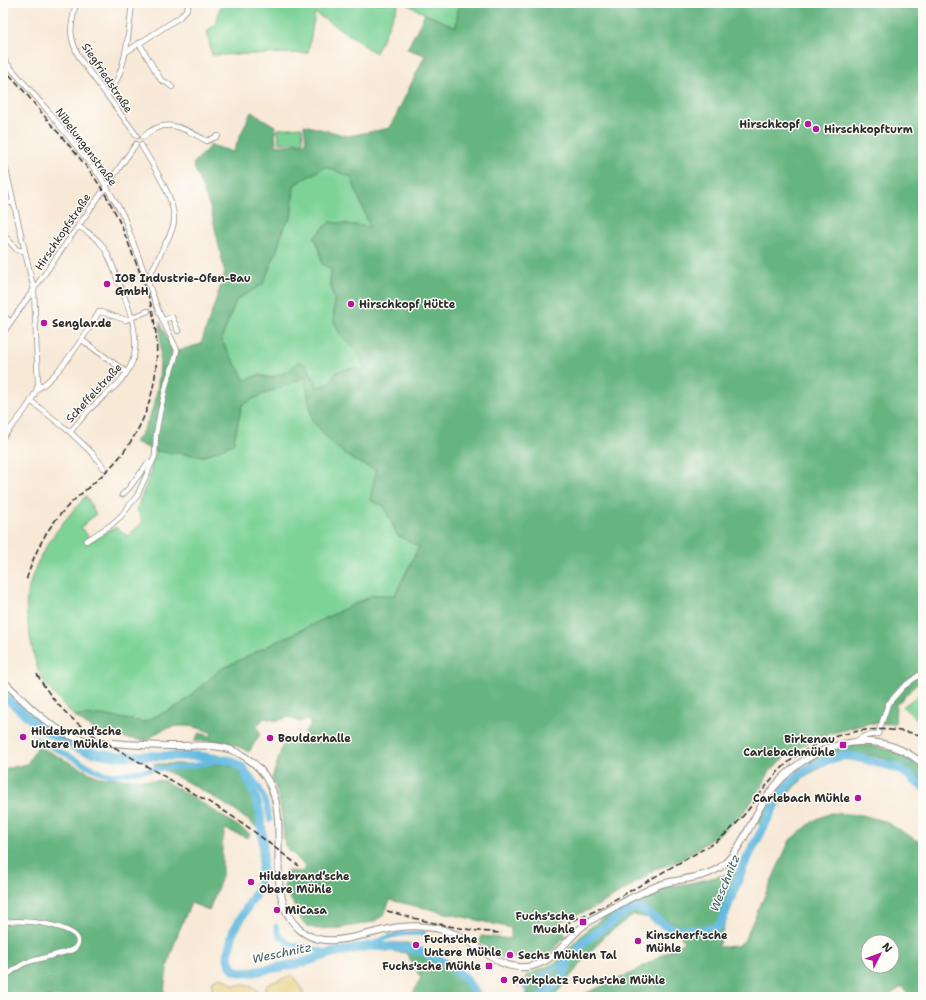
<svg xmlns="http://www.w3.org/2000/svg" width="926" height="1000" viewBox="0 0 926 1000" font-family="'Shantell Sans',sans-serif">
<rect width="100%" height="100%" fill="#fdfcf7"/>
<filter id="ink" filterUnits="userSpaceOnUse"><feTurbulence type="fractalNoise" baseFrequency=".025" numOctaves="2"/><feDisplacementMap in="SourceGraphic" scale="8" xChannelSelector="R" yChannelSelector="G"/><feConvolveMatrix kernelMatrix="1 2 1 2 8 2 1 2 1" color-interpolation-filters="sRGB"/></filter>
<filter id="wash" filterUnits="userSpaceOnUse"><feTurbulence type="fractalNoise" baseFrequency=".012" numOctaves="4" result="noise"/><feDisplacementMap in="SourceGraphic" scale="16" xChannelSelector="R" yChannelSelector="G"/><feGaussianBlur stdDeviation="0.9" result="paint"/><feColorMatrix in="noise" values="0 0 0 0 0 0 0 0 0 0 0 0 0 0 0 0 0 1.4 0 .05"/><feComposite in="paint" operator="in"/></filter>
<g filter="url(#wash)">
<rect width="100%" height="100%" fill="#f8e9d7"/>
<path fill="#7dd397" stroke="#547f61" d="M221,3H399L376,53L367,48L359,41L315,13L308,53L212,55L207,31L216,24Z
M405,3H459L456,27L425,14Z
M302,127L303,142L279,143L278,129Z
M325,167L351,177L370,227L330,222L314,237L319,248L322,264L331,269L330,282L334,299V321L340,334L360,355L365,371H338L328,385L318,387L306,365L270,378L259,375L245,380L221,340L236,300L263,284L277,250L284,226L291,218L294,185Z
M305,377L312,420L353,460L376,470L384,506L397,535L419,546L395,595H373L221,669L180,705L144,722L101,715L74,716C62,703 48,690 40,674C35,663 32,648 30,636C28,623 25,609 27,597C34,556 59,526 86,496L96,514L81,527L92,541L116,527L128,536L143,522L137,509L149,477L155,451L204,456L233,444L242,405L255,398Z
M923,691V727L903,707Z"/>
<path fill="#66b580" stroke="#487056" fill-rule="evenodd" d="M459,3H923V680L917,684L896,705L895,724L870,723L829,734L807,743L786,756L770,771L761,788L746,810L722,832L681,860L656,869L630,887L594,908L559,922L566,937L551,952L534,959L498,957L480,942L481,936L511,939V928L390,900L384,915L373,922L341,928L318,929L307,926L301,920L297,910L284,888L288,871L302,872L306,867L285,846C282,823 282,800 272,779L283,744H299L308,741L304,732L310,726V722L308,720L299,722L289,717L277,721L264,718L257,726L260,734L249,752C230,741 215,740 194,741L199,733L211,736L212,733C191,723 164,722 148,741L102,735L74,716L101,715L144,722L180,705L221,669L373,595H395L419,547L397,535L384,506L370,500L376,470L353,460L332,444L312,420L305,377L255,398L242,405L233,444L204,456L155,451L135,442C162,408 161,363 160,322L173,352L201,344L225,273L211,210L193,164L211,145L233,152L251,112L275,126L276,146L306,143L304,125L348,136L390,128L425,55L407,49L425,14L456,27ZM325,167L351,177L370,227L330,222L314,237L319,248L322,264L331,269L330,282L334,299V321L340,334L360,355L365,370L353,368L338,371L328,385L318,387L306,365L298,361L290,370L271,378L259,375L245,380L221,340L236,300L263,284L277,250L284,226L291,218L294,185Z
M860,744C882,747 906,752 923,769V788C889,744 844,748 803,779C786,792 776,812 764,829L756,822L771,797L781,785L817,756L828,751Z
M38,746L98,777L164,781L194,798L250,834L248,838L225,829L222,845V877L209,910L191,903C177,935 165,962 164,997H3V769L27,764Z
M153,764H225L239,769L253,800L260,830C228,802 190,784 153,764Z
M831,813L862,815L884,821L923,844V997H909L903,986L887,997H577L632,973L684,942C668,911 663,922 634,915L605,935L553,997H527L526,975L555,963L587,930L600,920L649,893L667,887L691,883L740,871L718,947L737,946L744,941L790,840L815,820ZM868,942H892V966H868Z
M389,943H407L441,957L464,976L476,997H411L421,978L406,953L371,949Z"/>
<path fill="#eeda9e" stroke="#8c8264" d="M292,975L304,993L301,997H264L265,987L269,984Z
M221,977L227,980L234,986C243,984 249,985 257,990L259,997H215L212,988L213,980Z"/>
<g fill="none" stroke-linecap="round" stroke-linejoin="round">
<path stroke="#63bae0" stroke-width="1.5" d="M899,769L909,763"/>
<path stroke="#63bae0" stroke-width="5" d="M34,738L100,772L112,775L162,768L185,767L223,760
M244,769C262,787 265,796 270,820
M276,926L279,935L290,944L332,953
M370,946C389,934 402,933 424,933
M525,988L569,959"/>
<path stroke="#63bae0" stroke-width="9" d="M3,695L42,729L77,748L90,752L116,756H198L232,761L244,769L256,799L260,813L263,841V857L261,877L258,889L233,932L228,956L229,962L234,970L243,973L254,972L305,962L332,953L370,946L407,948L423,952L437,958L456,971L465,978L478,997
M540,997L557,983L565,971L569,959L585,941L628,910L634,908H638L646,912L666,926L678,930H705L715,928L721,923L743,867L781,793C795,775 822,757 846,756C857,756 867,760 878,763C889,765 898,767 907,774C912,778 918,783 923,787"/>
</g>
</g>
<g filter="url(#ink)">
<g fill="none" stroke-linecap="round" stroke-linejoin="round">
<defs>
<path id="street" d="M76,3C70,28 68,36 80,59L137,136
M139,43L161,80L167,83L172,87
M126,52L180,17L187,9L189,3
M3,59L49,112L100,176L123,215L159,312L177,350L175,359L167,382L160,412L156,434L155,456L137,496L121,516L111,525L86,541
M107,96C126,74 129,31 132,3
M143,137C166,116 183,128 207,141L218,136
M141,145C152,164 175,198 174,220C174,230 167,240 163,248C158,259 154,269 147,278
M3,157L34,290L38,384C35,401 14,424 3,437
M3,204L13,202
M3,234L17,250L25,251
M3,314L10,322
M163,320L172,317L178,331
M3,333L136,144
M82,340L126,372
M37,389C45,385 50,379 56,373C73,354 86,334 99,312H101L126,320L148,311
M31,401L70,432L92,453L104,468
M70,432C76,425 82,418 88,411C102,396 121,385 130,367C144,341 127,302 117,278C113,266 109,254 102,245C96,237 86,231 78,226
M122,495L129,488L148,463H151
M856,741L865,736L878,734L888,704L903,687L923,672
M3,922C12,921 23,921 32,922C43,923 94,931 73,950L28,962L21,965L3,978"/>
<path id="secondary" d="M3,681C21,698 40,719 61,731C81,743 104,742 125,744C141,745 157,746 173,746C197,746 221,742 242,755C310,794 253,885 298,928C324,954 368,931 400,927C411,926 424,926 435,928C445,930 455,933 463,938C486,951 504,973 532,966C555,961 566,940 583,926C597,915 614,908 629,899C640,894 650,888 662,884C682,878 706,879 723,865C743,848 753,816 768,795C804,745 872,721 923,764"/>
</defs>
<use href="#street" stroke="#928a81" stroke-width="6"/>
<use href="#secondary" stroke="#928a81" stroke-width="8"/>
<use href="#street" stroke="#fff" stroke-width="4.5"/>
<use href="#secondary" stroke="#fff" stroke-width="6"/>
<path stroke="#2b2b2b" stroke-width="1.5" stroke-dasharray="6 3" stroke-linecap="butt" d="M3,68C22,87 38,109 56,130C72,149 89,168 102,189C116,211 125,234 134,258C141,275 148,292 152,309C163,359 155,409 125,450C110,471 89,486 71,503C48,525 35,550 26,581
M37,674C51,700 69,718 93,735L224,811L244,824L299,866
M387,911C424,921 463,931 502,933
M565,924L595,911L714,843C725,835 734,827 743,816C755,802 764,787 777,773C814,734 872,720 923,736"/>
</g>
</g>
<g fill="#b5179e" stroke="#fdfcf7" stroke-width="1.5">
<circle cx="808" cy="124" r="4"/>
<circle cx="816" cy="129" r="4"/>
<circle cx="107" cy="284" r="4"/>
<circle cx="351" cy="304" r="4"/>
<circle cx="44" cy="323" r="4"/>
<circle cx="23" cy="737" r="4"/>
<circle cx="270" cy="738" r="4"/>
<rect x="839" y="741" width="8" height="8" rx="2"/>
<circle cx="858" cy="798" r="4"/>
<circle cx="251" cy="882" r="4"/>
<circle cx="277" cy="910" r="4"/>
<rect x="579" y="918" width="8" height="8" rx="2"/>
<circle cx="638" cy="941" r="4"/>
<circle cx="416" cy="945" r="4"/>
<circle cx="510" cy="955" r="4"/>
<rect x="485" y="962" width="8" height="8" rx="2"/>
<circle cx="504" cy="980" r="4"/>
</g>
<g text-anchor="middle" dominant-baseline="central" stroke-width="3" stroke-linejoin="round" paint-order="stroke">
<g font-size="11" fill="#2b2b2b" stroke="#fdfcf7">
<text transform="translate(107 78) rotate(56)">Siegfriedstraße</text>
<text transform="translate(86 147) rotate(53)">Nibelungenstraße</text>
<text transform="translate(63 232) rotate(-56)">Hirschkopfstraße</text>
<text transform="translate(94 393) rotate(-47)">Scheffelstraße</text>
</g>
<g font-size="11" font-weight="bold" fill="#2b2b2b" stroke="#fdfcf7" text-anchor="start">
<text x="800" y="124" text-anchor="end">Hirschkopf</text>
<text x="824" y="129">Hirschkopfturm</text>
<text x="115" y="278">IOB Industrie-Ofen-Bau<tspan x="115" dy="13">GmbH</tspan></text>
<text x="359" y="304">Hirschkopf Hütte</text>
<text x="52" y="323">Senglar.de</text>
<text x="31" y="731">Hildebrand’sche<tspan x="31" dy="13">Untere Mühle</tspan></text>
<text x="278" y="738">Boulderhalle</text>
<text x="835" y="739" text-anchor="end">Birkenau<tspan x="835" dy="13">Carlebachmühle</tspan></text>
<text x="850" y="798" text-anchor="end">Carlebach Mühle</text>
<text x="259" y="876">Hildebrand’sche<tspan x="259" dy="13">Obere Mühle</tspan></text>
<text x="285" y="910">MiCasa</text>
<text x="575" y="916" text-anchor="end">Fuchs'sche<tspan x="575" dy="13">Muehle</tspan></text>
<text x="646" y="935">Kinscherf'sche<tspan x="646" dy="13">Mühle</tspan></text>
<text x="424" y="939">Fuchs'che<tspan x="424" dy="13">Untere Mühle</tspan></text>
<text x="518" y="955">Sechs Mühlen Tal</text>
<text x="481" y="966" text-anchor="end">Fuchs'sche Mühle</text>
<text x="512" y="980">Parkplatz Fuchs'che Mühle</text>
</g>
<g font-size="12" font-style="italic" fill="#3f5d6a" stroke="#fdfcf7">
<text transform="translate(725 883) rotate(-68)">Weschnitz</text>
<text transform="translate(282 953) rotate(-12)">Weschnitz</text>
</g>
</g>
<rect width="926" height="1000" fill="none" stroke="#fdfcf7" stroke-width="16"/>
<g transform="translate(880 954) rotate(48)"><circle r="19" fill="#fdfcf7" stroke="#a9a8a5"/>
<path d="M0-3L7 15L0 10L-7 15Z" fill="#b5179e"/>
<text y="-6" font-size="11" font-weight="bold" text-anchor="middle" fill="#2b2b2b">N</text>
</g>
</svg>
